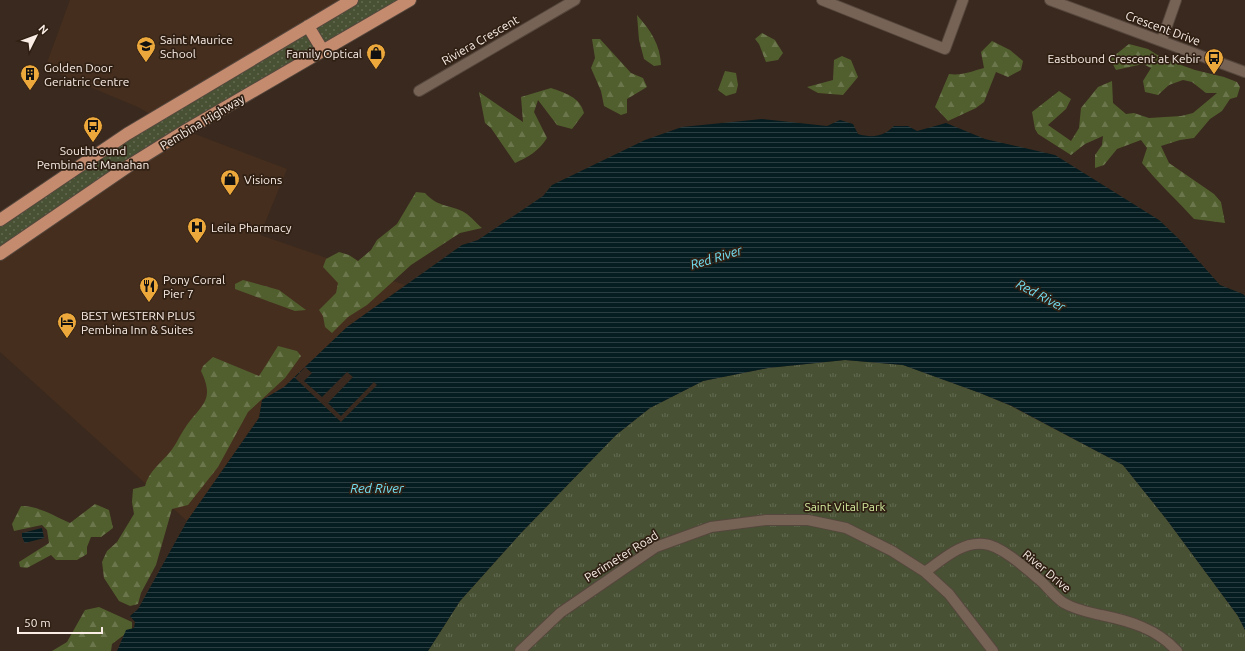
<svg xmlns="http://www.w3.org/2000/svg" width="1245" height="651" viewBox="0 0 1245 651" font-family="Ubuntu,sans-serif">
<defs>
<pattern id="grass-dots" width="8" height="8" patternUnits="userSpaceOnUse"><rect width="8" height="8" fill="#485134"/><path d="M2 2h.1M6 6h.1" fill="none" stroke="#636a51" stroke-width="1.8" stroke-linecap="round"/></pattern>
<pattern id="forest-firs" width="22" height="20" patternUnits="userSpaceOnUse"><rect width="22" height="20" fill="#515f2e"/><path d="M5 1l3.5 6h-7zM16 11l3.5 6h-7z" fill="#6b764c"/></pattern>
<pattern id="park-tufts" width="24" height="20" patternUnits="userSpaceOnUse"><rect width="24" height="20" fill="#485134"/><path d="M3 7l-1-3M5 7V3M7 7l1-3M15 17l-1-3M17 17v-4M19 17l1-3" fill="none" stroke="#636a51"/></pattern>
<pattern id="water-rules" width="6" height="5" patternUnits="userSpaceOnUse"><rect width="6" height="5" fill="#051c20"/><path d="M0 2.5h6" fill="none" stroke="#2a3d40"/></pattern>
</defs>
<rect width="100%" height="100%" fill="#3a291e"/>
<path fill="#452e1e" d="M70,0H351L154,117L140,108L45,68Z
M187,131L287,169L260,235L405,285L347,327L284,387L262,400L259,417L187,521L0,352V254Z"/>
<path fill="url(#grass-dots)" d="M351,0H410L187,131L0,254V220Z"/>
<path fill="url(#forest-firs)" d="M637,15C651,31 660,44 661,65L654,66L644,59L639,40Z
M762,33L775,40L783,53L778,60L766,62L759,44L755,39Z
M592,39H600L631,73L643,78L647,87L627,99V113L621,115L604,106L601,91L591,68L595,58Z
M992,41L1010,50L1023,61L1021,70L1008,77L996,72L984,102L976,108L948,121L935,107L949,74C962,76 972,71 984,68L981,52Z
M1129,44L1148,49L1164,59L1195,70L1224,77L1237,82L1240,87L1237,97L1230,99L1222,111L1210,119L1194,138L1180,140L1161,146L1169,163L1214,194L1221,202L1225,223L1194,219C1177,200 1158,183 1142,163L1147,148L1141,140L1117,149L1104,165L1095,168V155L1102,145L1103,136L1085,144L1071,155L1038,134L1035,129L1032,112L1059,91L1071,99L1066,109L1048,125L1071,141L1079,128L1081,108L1098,87L1112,81L1113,103L1126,114L1134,113L1149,118L1181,116L1193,113L1217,93H1206L1192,82L1183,80L1169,85L1158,95L1145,92L1143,81L1151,68L1143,64L1116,70L1110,59Z
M842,56L851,60L858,77L843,95L818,93L807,87L833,80L834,60Z
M725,71L736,73L738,85L736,93L726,96L718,90Z
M551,88C565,93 580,97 584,113L572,129L557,125L538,100L534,112L547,138C539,151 528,157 515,163L491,128L485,123L479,92L523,122L521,97Z
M416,192L425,193C438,207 446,204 462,211C469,214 476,223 482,228L460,233L411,265L367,305L348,317L332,333L325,327L323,316L319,310L336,293L338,283L323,267L326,259L339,252L349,255L358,261L371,250L377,240L397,224Z
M243,280L279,290L306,310L295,311L235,289V284Z
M278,346L297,351L301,356L285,378L248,412L218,467L188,505L172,509L156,565L141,593L138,604L130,606L119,601L104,578L102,562L107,551L117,542L134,514L132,502L133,489L145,486C149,471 161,463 170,452C176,445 180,435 185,428C200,405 216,402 201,371L203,366L213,357L259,376Z
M95,504L109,510L113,528L101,537H91L87,547V554L77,560H56L51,555L27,568L20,567L19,562L49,543L47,530L42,525L14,531L12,524L21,506C39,506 54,516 70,523Z
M99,607L132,622V629L112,644L111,651H52L67,642L85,610Z"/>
<path fill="url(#park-tufts)" d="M845,360L903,365L980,393L1011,406L1123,465L1167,520L1238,616L1245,630V651H428L460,601L521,533L616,435L650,408L703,381L768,368Z"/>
<path fill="url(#water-rules)" d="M762,119L827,126L840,120L853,124L858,134C872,138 883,137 894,126H908L917,131L946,123L985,139L1055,155L1159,220L1179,239L1220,285L1243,294L1245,296V630L1238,616L1167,520L1123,465L1012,406L980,393L903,365L845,360L768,368L703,381L650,408L616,435L521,533L460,601L428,651H117L126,630L134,628L135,622L130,616L138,609L187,521L259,418L262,400L284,387L347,327L462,245L478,240L543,196L552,185L645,140L682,127Z
M42,528L44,538L25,543L22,537V533Z"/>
<path fill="#3a291e" d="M305,367L312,373L304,381L322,397L347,372L353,377L328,403L341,416L374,382L377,385L341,422L295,378Z"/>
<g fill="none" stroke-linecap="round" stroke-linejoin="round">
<defs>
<path id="street" d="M822,0L945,49L963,0
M1050,0L1245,72
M1162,40L1176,0
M419,91L575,0
M925,572C942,560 962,541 984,544C1001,545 1029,571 1042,582C1049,589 1056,598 1064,603C1076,610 1088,612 1101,615C1130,621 1157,629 1177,651
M520,651L560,613L656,547L711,527L766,520H808L846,528L892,551L925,572L949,594L993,651"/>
<path id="primary" d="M308,26L323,51
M0,220L127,134L352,0
M0,254L130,165L183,132L410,0"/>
</defs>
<use href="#street" stroke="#55473d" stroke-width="12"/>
<use href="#primary" stroke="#55473d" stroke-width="14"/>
<use href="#street" stroke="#776356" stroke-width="10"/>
<use href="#primary" stroke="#c48b6f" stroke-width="12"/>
</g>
<defs>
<symbol id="school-pin" viewBox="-11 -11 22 30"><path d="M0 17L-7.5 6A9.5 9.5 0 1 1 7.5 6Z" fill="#eda83c" stroke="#302014"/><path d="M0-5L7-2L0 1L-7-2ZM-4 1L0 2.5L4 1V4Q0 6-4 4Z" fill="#111"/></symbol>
<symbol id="shop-pin" viewBox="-11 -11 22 30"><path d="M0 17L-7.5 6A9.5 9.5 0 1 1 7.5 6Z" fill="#eda83c" stroke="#302014"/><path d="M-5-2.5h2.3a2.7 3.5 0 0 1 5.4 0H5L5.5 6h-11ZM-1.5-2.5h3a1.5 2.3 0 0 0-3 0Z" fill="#111"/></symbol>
<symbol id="bus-pin" viewBox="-11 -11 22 30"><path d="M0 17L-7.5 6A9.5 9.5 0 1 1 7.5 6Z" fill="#eda83c" stroke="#302014"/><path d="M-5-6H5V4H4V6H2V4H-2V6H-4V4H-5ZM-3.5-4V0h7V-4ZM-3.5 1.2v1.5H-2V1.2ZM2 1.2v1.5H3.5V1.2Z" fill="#111"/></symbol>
<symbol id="building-pin" viewBox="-11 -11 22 30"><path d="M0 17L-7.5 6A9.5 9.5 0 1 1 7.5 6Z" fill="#eda83c" stroke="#302014"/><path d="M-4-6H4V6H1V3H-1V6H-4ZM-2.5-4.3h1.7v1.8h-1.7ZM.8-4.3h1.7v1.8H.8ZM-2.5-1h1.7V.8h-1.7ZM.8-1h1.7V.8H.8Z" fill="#111"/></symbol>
<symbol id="hospital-pin" viewBox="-11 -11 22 30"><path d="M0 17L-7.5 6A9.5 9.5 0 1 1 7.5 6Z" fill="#eda83c" stroke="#302014"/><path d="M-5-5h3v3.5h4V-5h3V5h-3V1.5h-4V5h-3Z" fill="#111"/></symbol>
<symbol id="restaurant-pin" viewBox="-11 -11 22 30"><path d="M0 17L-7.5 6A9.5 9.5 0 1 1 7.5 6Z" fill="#eda83c" stroke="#302014"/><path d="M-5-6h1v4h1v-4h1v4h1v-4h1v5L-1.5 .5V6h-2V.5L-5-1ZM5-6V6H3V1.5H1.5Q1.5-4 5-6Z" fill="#111"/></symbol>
<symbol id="hotel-pin" viewBox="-11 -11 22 30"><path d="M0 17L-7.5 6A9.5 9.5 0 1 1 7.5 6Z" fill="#eda83c" stroke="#302014"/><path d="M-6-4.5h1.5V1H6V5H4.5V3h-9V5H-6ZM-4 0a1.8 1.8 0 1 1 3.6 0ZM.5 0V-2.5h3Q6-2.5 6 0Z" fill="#111"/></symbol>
</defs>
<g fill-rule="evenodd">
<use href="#school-pin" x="135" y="35" width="22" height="30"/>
<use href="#shop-pin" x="365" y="42" width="22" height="30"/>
<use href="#bus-pin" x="1203" y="47" width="22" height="30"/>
<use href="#building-pin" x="19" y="63" width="22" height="30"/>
<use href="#bus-pin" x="82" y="115" width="22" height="30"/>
<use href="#shop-pin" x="219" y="168" width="22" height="30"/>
<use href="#hospital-pin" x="186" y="216" width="22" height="30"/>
<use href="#restaurant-pin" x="138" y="275" width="22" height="30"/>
<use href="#hotel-pin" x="56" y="311" width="22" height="30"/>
</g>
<g text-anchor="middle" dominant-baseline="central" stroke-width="3.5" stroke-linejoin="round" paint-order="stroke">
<g font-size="12" fill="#f9ede6" stroke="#302014">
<text transform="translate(1163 28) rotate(20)">Crescent Drive</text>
<text transform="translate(480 40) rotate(-30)">Riviera Crescent</text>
<text transform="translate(202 122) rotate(-31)">Pembina Highway</text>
<text transform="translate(621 556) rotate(-32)">Perimeter Road</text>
<text transform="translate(1047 571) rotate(40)">River Drive</text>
</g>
<g font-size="12" fill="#f9ede6" stroke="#302014" text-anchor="start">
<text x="160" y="39">Saint Maurice<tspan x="160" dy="14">School</tspan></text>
<text x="362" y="53" text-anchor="end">Family Optical</text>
<text x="1200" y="58" text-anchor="end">Eastbound Crescent at Kebir</text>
<text x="44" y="67">Golden Door<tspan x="44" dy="14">Geriatric Centre</tspan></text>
<text x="93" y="150" text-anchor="middle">Southbound<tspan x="93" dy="14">Pembina at Manahan</tspan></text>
<text x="244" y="179">Visions</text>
<text x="211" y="227">Leila Pharmacy</text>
<text x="163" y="279">Pony Corral<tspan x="163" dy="14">Pier 7</tspan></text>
<text x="81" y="315">BEST WESTERN PLUS<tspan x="81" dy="14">Pembina Inn &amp; Suites</tspan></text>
</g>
<g font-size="12" fill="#d3eb9d" stroke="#302014">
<text x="845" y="506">Saint Vital Park</text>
</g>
<g font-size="13" font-style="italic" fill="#73e1f4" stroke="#302014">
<text transform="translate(716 257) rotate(-17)">Red River</text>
<text transform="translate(1041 295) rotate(28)">Red River</text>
<text x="377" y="488">Red River</text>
</g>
</g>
<g transform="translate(36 36) rotate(48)" stroke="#302014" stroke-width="3" paint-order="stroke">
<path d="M0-3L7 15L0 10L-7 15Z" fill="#f9ede6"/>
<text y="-6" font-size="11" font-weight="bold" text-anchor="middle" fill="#f9ede6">N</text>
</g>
<path d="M18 627v6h84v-6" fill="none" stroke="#f9ede6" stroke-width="2"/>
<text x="24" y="627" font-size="12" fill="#f9ede6" stroke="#302014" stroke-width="3" paint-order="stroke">50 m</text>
</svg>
